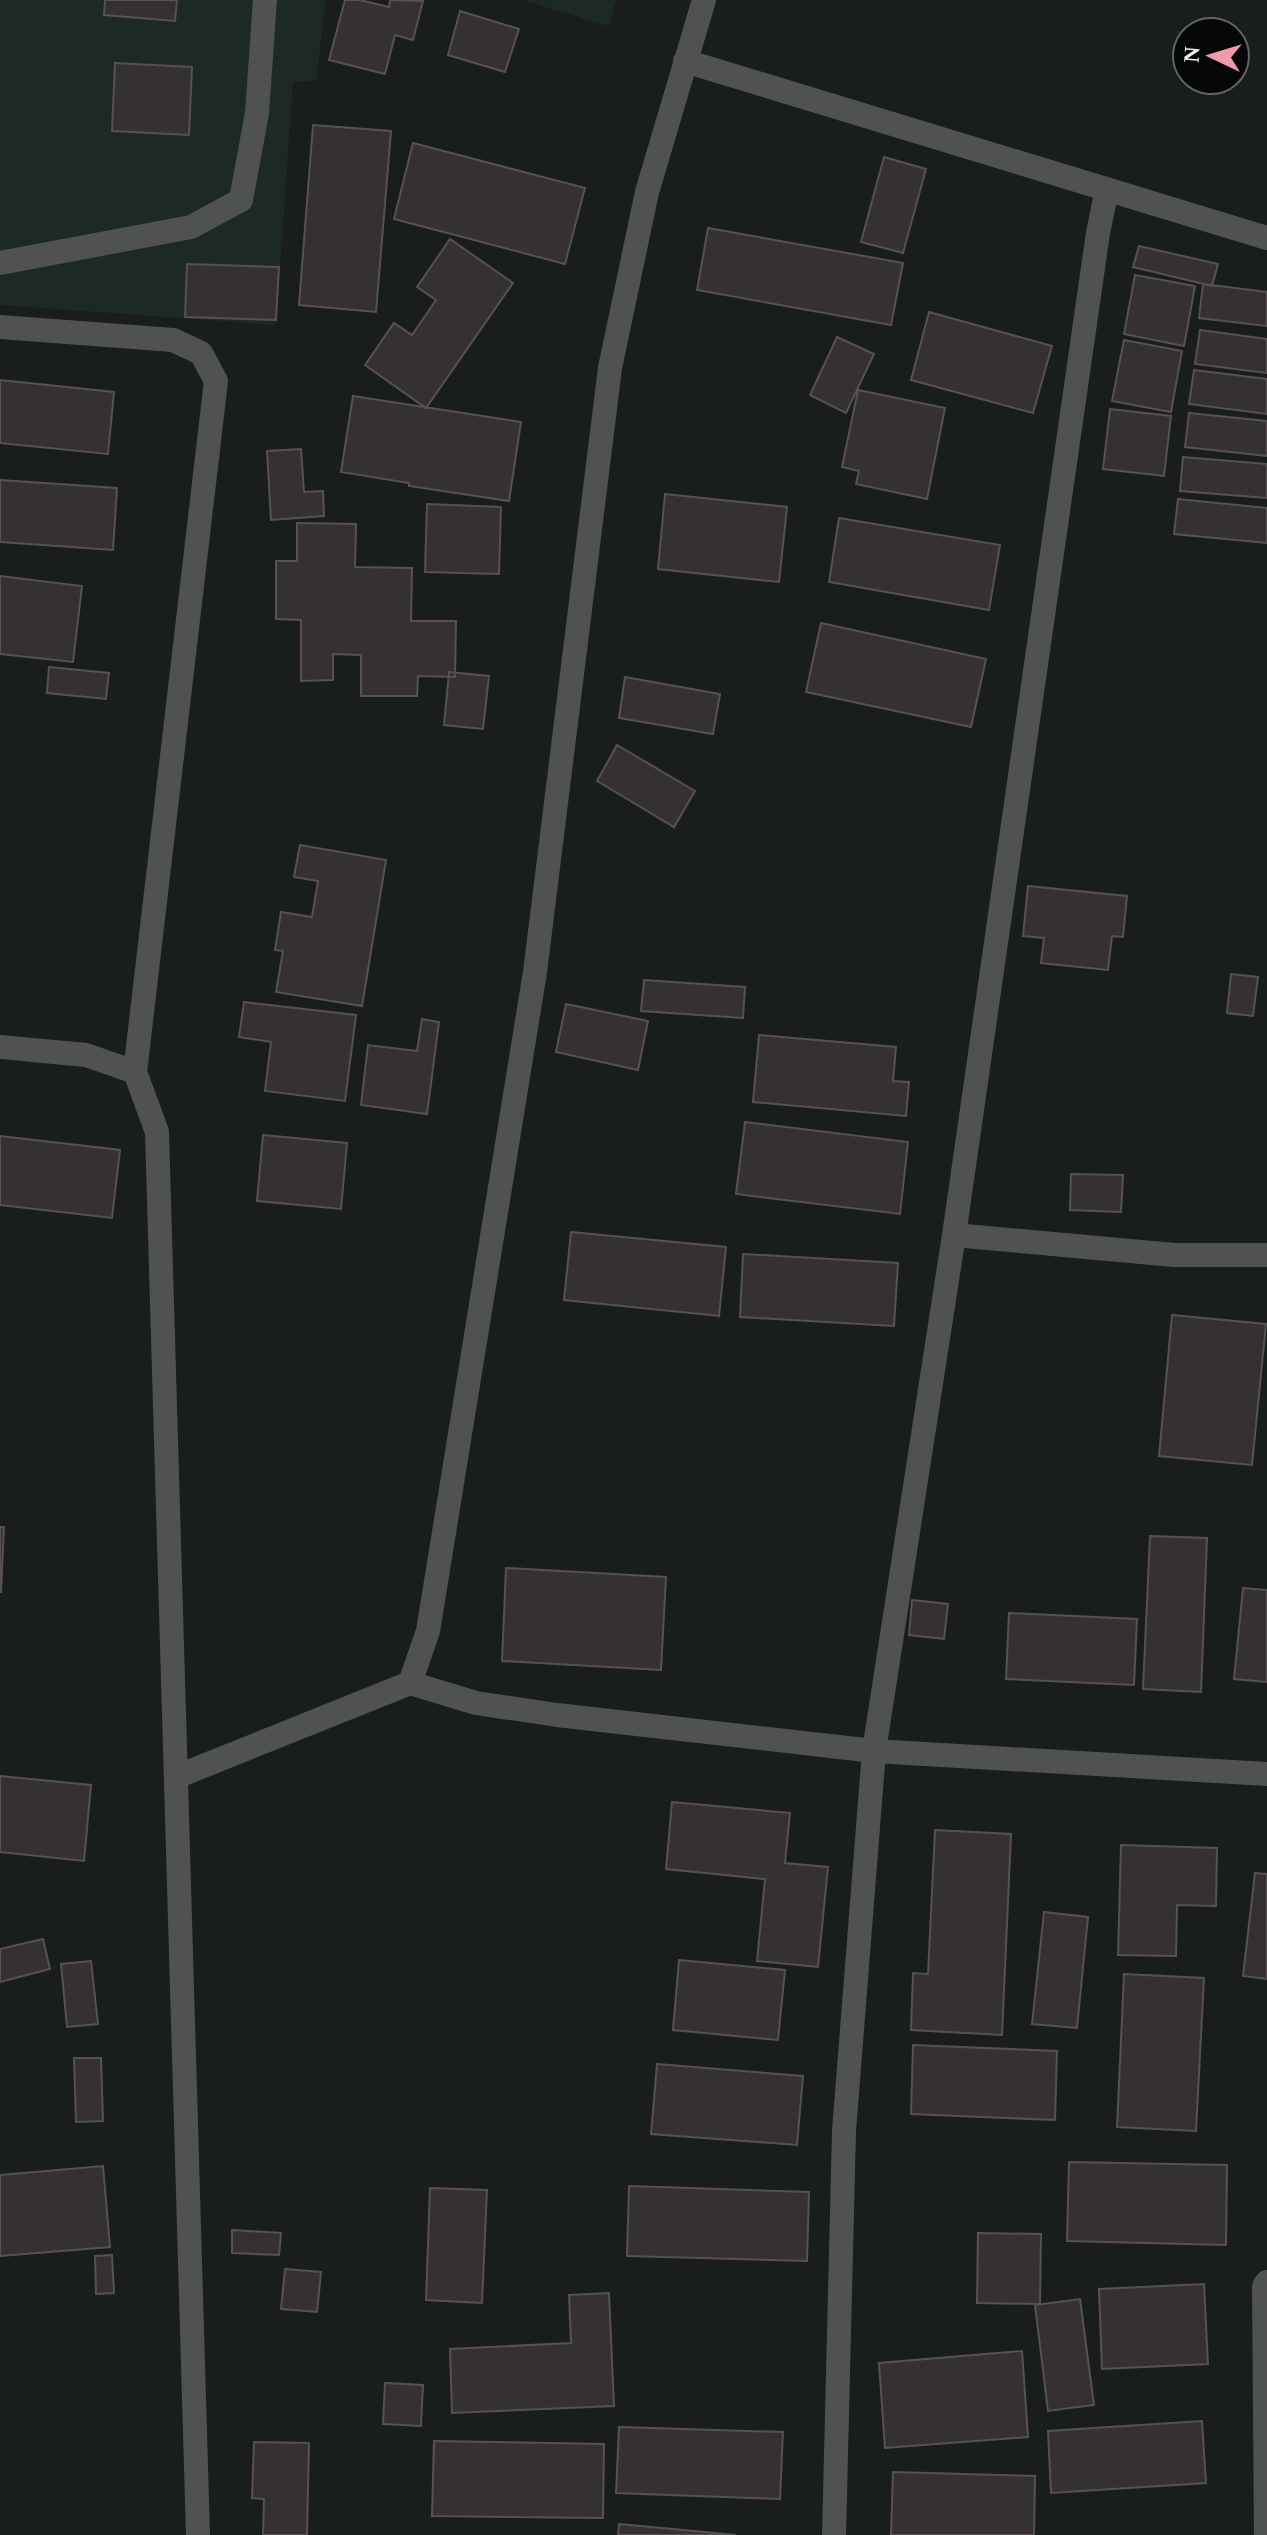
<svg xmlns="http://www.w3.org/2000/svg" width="1267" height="2535" viewBox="0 0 1267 2535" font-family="'Times New Roman',serif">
<rect width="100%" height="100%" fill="#191e1d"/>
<path fill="#1c2927" d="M0,0H326L316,81L293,82L276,325L0,305Z
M522,0H617L608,26Z"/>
<path fill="#363131" stroke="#575152" stroke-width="2" d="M105,0H177L175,21L104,15Z
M345,0H360L389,7L390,0L423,1L413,40L395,35L385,74L329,60Z
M460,11L519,29L505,72L448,55Z
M115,63L192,67L189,135L112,131Z
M313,125L391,131L376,312L299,305Z
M413,143L585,188L565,264L394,219Z
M884,157L926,169L903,253L861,242Z
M708,228L903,263L891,325L697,290Z
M450,239L513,283L426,408L365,365L394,323L412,335L436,300L417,287Z
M1139,246L1218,264L1212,286L1133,267Z
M187,264L279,267L276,320L185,317Z
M1135,275L1195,286L1184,346L1124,334Z
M1203,284L1267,292V326L1199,318Z
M929,312L1052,346L1033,413L911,380Z
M1200,330L1267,339V373L1195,364Z
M837,337L874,354L846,413L810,395Z
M1124,340L1182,351L1171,412L1112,401Z
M1194,370L1267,379V414L1189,404Z
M0,380L114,392L108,454L0,443Z
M858,390L945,408L927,499L856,484L859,471L842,467Z
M353,396L521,422L509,501L409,486V483L341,472Z
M1110,409L1171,416L1164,476L1103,469Z
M1189,413L1267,421V456L1185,447Z
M301,449L304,492L323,491L324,516L271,520L267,451Z
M1183,457L1267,464V498L1180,491Z
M0,480L117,488L113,550L0,542Z
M665,494L787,507L779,582L658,569Z
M1178,499L1267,508V543L1174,534Z
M427,504L501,507L499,574L425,572Z
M839,518L1000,545L989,610L829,582Z
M297,523L356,524L355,567L412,568L411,621H456L455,677L418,676L417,696H361V655L333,654V680L301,681V620L276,619V561H297Z
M0,576L82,586L73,662L0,654Z
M821,623L986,659L971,727L806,692Z
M49,667L109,673L106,699L47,693Z
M449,672L489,676L483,729L444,725Z
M625,677L720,694L713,734L619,718Z
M617,745L695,791L674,827L597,781Z
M300,845L386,860L362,1006L276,992L283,951L275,950L281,912L312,917L318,881L294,877Z
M1028,886L1127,896L1123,937L1112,936L1108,970L1041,963L1044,938L1023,936Z
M1231,974L1258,977L1253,1016L1227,1013Z
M644,980L745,987L743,1018L641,1011Z
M244,1002L356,1015L345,1101L265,1091L271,1042L239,1037Z
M566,1004L648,1021L638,1070L556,1052Z
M422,1019L439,1022L427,1114L361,1105L368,1045L417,1051Z
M759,1035L896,1047L893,1081L909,1082L906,1116L753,1102Z
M745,1122L908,1142L900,1214L736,1194Z
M263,1135L347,1143L341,1209L257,1201Z
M0,1136L120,1150L112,1218L0,1205Z
M1071,1174L1123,1175L1121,1212L1070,1210Z
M571,1232L726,1247L719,1316L564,1300Z
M743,1254L898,1263L894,1326L740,1317Z
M1172,1315L1266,1324L1252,1465L1159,1456Z
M0,1527H4L1,1592H0Z
M1150,1536L1207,1538L1201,1692L1143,1689Z
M506,1568L666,1577L661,1670L502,1661Z
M1243,1588L1267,1590V1682L1234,1679Z
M912,1600L948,1604L944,1639L909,1635Z
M1009,1613L1137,1619L1134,1685L1006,1679Z
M0,1776L91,1785L84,1861L0,1852Z
M672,1802L790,1813L785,1863L828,1867L818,1967L757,1961L765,1879L666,1869Z
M935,1830L1011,1834L1002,2035L911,2030L913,1973L928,1974Z
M1121,1845L1217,1848L1216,1906L1177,1905L1176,1956L1118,1955Z
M1255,1873L1267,1874V1979L1243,1976Z
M1044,1912L1088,1917L1077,2028L1032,2024Z
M43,1939L50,1969L0,1982V1949Z
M679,1960L785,1970L778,2040L673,2030Z
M91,1961L98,2024L67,2027L61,1964Z
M1124,1974L1204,1978L1196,2131L1117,2127Z
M913,2045L1057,2051L1055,2120L911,2114Z
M74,2058H101L103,2121L76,2122Z
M657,2064L803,2076L797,2145L651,2134Z
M1069,2162L1227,2165L1226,2245L1067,2241Z
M103,2166L110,2247L0,2256V2175Z
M629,2186L809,2192L807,2261L627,2256Z
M430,2188L487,2190L482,2303L426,2300Z
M232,2230L281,2233L279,2255L232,2253Z
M978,2233L1041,2234L1040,2304L977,2303Z
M112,2255L114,2293L96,2294L95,2256Z
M285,2269L321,2272L317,2312L281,2309Z
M1204,2284L1208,2364L1102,2369L1099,2289Z
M609,2293L614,2406L452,2413L450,2349L571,2343L569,2295Z
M1080,2299L1094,2405L1048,2411L1035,2305Z
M1022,2351L1028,2437L885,2448L879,2363Z
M385,2383L423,2385L421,2426L383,2424Z
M1202,2421L1206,2483L1051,2493L1048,2431Z
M619,2427L783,2432L780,2499L616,2493Z
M434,2441L604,2444L603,2518L432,2516Z
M254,2442L309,2443L307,2535H263L264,2499L252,2498Z
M893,2472L1035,2476L1034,2535H891Z
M619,2524L736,2535H618Z"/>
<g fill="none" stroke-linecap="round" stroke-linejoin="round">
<path stroke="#4f5251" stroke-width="24" d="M685,61L1267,238
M0,263L191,227L241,200L257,113L265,0
M0,327L173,340L201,353L216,381L135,1072
M0,1047L86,1055L135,1072L157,1132L198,2535
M954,1235L1174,1255H1267
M410,1683L476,1703L557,1715L874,1751L1267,1774
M176,1777L410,1683L428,1631L535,972L610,368L647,192L704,0
M834,2535L844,2131L874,1751L954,1235L1098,233L1107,189
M1266,2535L1264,2286L1267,2282"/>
</g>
<g transform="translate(1211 56) rotate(274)"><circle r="38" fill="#060707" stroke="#626464" stroke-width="2"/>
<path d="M0-6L14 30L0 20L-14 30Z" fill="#f39aaa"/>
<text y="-12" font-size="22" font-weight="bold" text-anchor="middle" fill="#edf0f0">N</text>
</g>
</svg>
